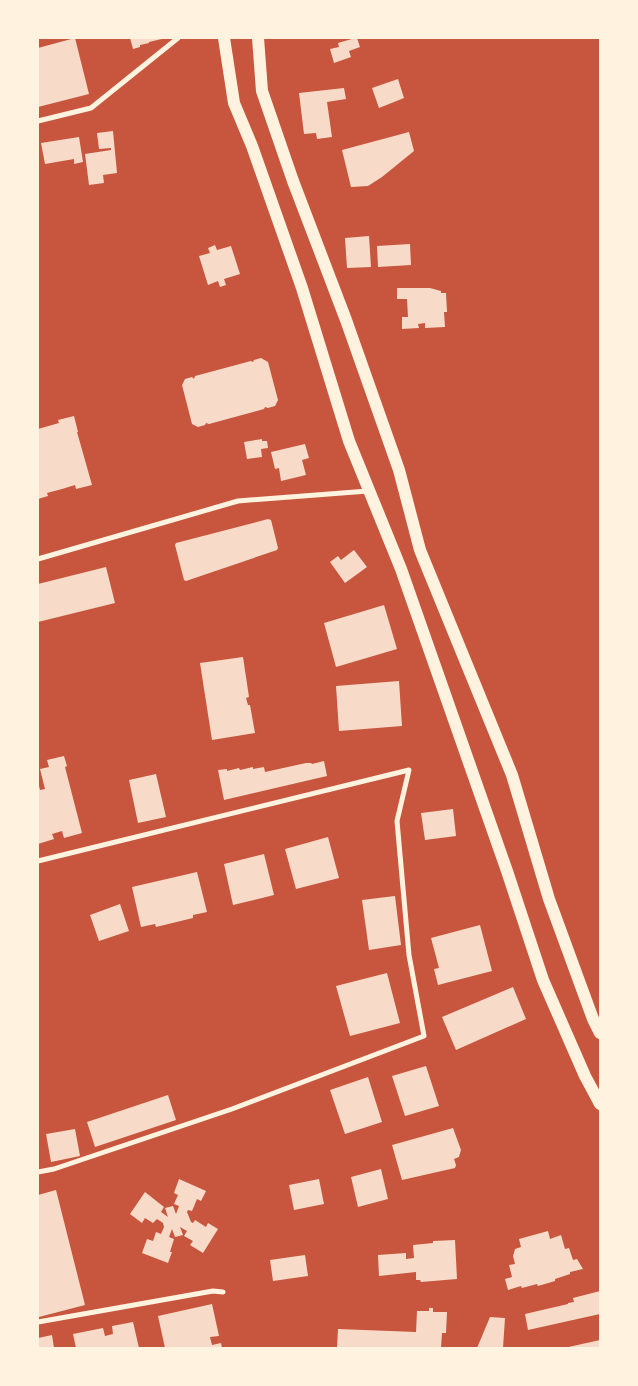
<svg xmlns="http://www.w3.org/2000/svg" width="638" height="1386" viewBox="0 0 638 1386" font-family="'Fira Sans Condensed',sans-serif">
<rect width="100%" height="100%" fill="#c8553d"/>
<path fill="#f7dbc8" d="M75,38L89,94L38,107V48Z
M130,38H166L149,42V43L140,45V47L133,49Z
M355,38H357L360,47L349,51L351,57L334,63L330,49L339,47L338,43Z
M398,79L404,98L379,108L372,88Z
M344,88L346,99L327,102L332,137L317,139L316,133L304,134L299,93Z
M113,131L117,173L103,175L104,183L89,185L85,154L111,150V148L99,149L97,133Z
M409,132L414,151L382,177L368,186L351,187L342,150Z
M79,137L83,162L74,164V159L45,164L41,143Z
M369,236L371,267L347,268L345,238Z
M410,244L411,265L378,267L377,246Z
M215,245L217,250L231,246L240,274L224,279L226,285L220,287L218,281L208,285L199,256L210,253L208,248Z
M397,288H430L441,291V293H446L447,312H444L445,327L425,328V323L418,324L419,328L402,329V317H408L407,299H397Z
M261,358L268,362L278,400L275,406L268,408L265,407L264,409L209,424L206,423L205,425L198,427L192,424L182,385L185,379L192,377L194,379L195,376L251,361L253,362L254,360Z
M74,416L78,432H77L92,485L76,489L75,485L62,489L47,493L48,496L38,499V429L59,423L58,420Z
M262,439V441H267L268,448L261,449L262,457L247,459L244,442Z
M305,444L309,458L302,460L306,475L281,481L279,468L275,469L271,452Z
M268,519L271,520L278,548L277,550L186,581L184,580L175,545L176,543Z
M354,550L367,567L345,583L330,562L338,556L341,560Z
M106,567L115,603L38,622V584Z
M384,605L397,649L336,667L324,623Z
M243,657L249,697L246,698L248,705H250L255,733L212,740L200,663Z
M399,681L402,726L339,731L336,686Z
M64,756L67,766L65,767L82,833L64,838L62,831L52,834L54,839L38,844V786H39L40,790L45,789L40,769L49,767L47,760Z
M324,761L327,776L224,800L218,770L227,769V771L239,768L240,770L253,767V769L264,767L265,772L306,763H311L312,764Z
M156,774L166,817L138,823L129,780Z
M453,809L456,836L425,840L421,813Z
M328,837L339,878L296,889L285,849Z
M264,854L274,895L233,905L224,864Z
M197,872L207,912L193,915V918L156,927L155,924L141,927L132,887Z
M395,896L401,945L369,950L362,900Z
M120,904L129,931L99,941L90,915Z
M480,925L492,971L438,985L434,969L439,968L431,938Z
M387,973L400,1023L350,1036L336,986Z
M513,987L526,1019L456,1050L442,1017Z
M426,1066L439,1106L405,1116L392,1076Z
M368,1077L382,1122L345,1134L330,1090Z
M168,1095L176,1120L95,1147L87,1122Z
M453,1128L461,1150L459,1157L454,1159L456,1165L455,1168L402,1180L392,1145Z
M75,1129L80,1156L51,1162L46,1134Z
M381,1169L388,1199L358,1207L351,1177Z
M179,1179L206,1191L201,1201L197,1199L192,1211L188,1210L187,1212L191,1222L193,1223L195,1220L206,1227L208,1223L218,1229L203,1253L190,1245L193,1241L184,1236L187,1231L180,1227L183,1235L175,1237L172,1229L169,1237L174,1239L170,1252H172L168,1263L142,1253L147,1239L153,1241L156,1232L161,1234L164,1227L163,1223L157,1219L153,1223L145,1218L142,1223L130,1214L145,1192L164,1207L161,1212L168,1217L165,1208L173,1206L176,1214L179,1206L174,1204L178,1195L174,1193Z
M319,1179L324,1204L294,1210L289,1185Z
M56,1190L85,1305L39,1317L38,1312V1195Z
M548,1231L550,1239L561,1235L565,1249L569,1248L573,1260L577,1259L583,1269L570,1272V1274L555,1279V1281L538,1286L537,1284L522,1288L521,1286L508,1290L505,1279L512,1277L509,1265L515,1264L513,1256L515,1249L521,1247L519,1239Z
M455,1240L457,1279L421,1282L420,1280H416V1272L379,1276L378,1255L406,1253V1259L414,1258L413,1245L433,1243V1241Z
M305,1255L308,1276L273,1281L270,1260Z
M600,1291V1314L528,1330L525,1314L568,1304V1303L574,1302L573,1298Z
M212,1304L219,1336L210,1337L212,1345L221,1343L222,1348H165L158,1316Z
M429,1308H433V1312H447L446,1333H442L441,1348H337L338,1329L416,1332L417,1311H429Z
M490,1317L505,1318L503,1348H477Z
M133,1322L139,1348H76L73,1334L103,1328L105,1336L113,1334L112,1326Z
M52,1335L54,1348H38V1338Z
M600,1340V1348H564Z"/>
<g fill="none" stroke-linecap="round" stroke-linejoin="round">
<path stroke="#fff3e0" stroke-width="5" d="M38,121L91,108L178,38
M38,559L238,501L368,491
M38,861L409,770L397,821L409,955L424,1036L232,1109L54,1169L38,1172
M38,1322L213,1291L223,1292"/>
<path stroke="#fff3e0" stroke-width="12" d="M224,38L234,103L252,146L302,288L349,441L401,569L507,871L543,980L585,1076L600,1104
M258,38L262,91L293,181L346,320L399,470L420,550L512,775L549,899L593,1019L600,1033"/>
</g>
<rect width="638" height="1386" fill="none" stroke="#fff3e0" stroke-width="78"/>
</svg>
